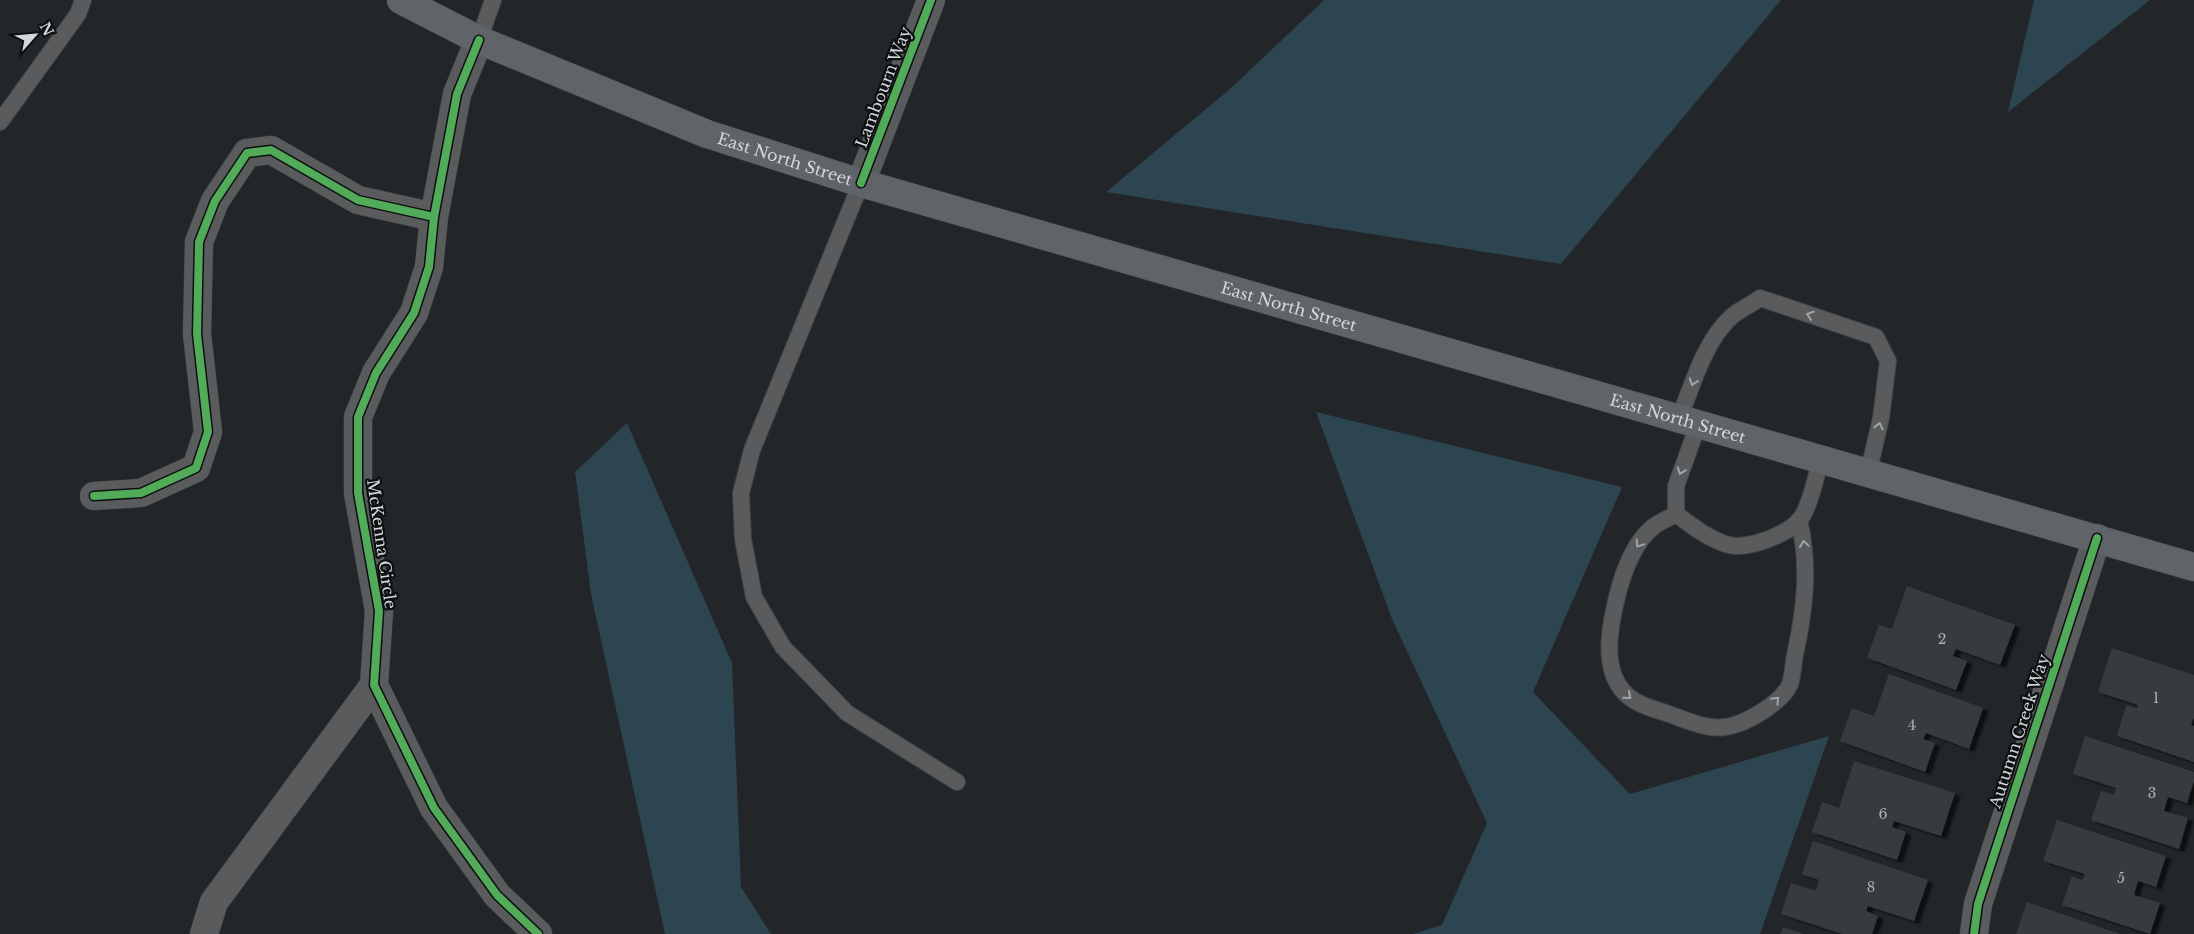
<svg xmlns="http://www.w3.org/2000/svg" width="2194" height="934" viewBox="0 0 2194 934" font-family="'Libre Baskerville',serif">
<defs>
<filter id="shadow"><feDropShadow dx="5.5" dy="3" stdDeviation="1" flood-color="#0009"/></filter>
</defs>
<rect width="100%" height="100%" fill="#232628"/>
<path fill="#2d4451" d="M1324,0H1781L1561,264L1106,192L1229,90Z
M2034,0H2150L2008,112Z
M1316,412L1622,487L1533,692L1630,794L1829,736L1760,934H1413L1442,925L1487,823L1392,619Z
M627,423L732,663L741,887L771,934H665L591,594L575,472Z"/>
<path fill="#393b3c" filter="url(#shadow)" d="M1907,586L2015,625L2000,665L1956,649L1953,656L1967,661L1956,690L1867,658L1879,625L1892,629Z
M2112,648L2194,675V717L2191,725L2194,726V762L2117,736L2126,705L2137,708L2138,705L2098,692Z
M1889,674L1983,708L1969,749L1926,733L1923,739L1935,743L1925,772L1840,741L1852,708L1874,716Z
M2085,736L2194,772V781L2187,803L2168,797L2164,811L2188,818L2179,849L2091,820L2101,791L2114,795L2116,788L2073,774Z
M1854,761L1955,793L1941,836L1894,821L1892,827L1906,832L1897,860L1812,832L1822,802L1839,808Z
M2057,820L2166,856L2156,887L2138,881L2134,895L2160,903L2150,934L2062,905L2072,876L2082,880L2085,874L2043,861Z
M1813,841L1928,880L1914,921L1868,906L1866,911L1878,916L1872,934H1842L1781,914L1791,883L1816,891L1819,880L1802,874Z
M2027,902L2120,934H2016Z
M1783,927L1804,934H1780Z"/>
<g fill="none" stroke-linecap="round" stroke-linejoin="round">
<defs>
<path id="service" d="M479,40L493,0
M0,122L78,14L83,0
M861,183L752,450L741,493L743,539L754,597L783,647L847,713L957,782
M1679,419C1692,386 1704,342 1731,317C1739,310 1751,305 1760,298L1876,337L1888,361L1881,418L1868,474
M1698,425L1676,486V514C1692,526 1710,540 1729,545C1748,550 1794,533 1803,515C1812,499 1815,478 1821,460
M1676,514C1669,518 1659,522 1653,527C1632,544 1622,575 1616,601C1611,623 1605,653 1614,676C1623,700 1643,706 1666,713C1684,719 1706,730 1725,727C1744,725 1782,703 1790,684C1793,676 1793,664 1795,655C1805,609 1810,566 1799,520"/>
<path id="minor" d="M479,40L457,94L434,217L429,267L414,313L376,373L358,417V493L379,611L374,685L434,808L497,895L538,934
M861,183L931,0
M94,496L141,493L196,468L208,432L197,334L199,242L215,201L247,153L271,150L358,200L434,217
M204,934L214,902L374,685
M1974,934L1978,904L2097,538"/>
<g id="secondary">
<path id="s1" d="M401,0L479,40L707,134L861,183L2194,567"/>
</g>
</defs>
<use href="#service" stroke="#404345" stroke-width="18"/>
<use href="#minor" stroke="#404345" stroke-width="29"/>
<use href="#secondary" stroke="#404345" stroke-width="29"/>
<use href="#service" stroke="#595b5c" stroke-width="16"/>
<use href="#minor" stroke="#595b5c" stroke-width="28"/>
<use href="#secondary" stroke="#606367" stroke-width="28"/>
<defs>
<path id="cycleway" d="M479,40L457,94L434,217L429,267L414,313L376,373L358,417V493L379,611L374,685L434,808L497,895L538,934
M861,183L931,0
M94,496L141,493L196,468L208,432L197,334L199,242L215,201L247,153L271,150L358,200L434,217
M1974,934L1978,904L2097,538"/>
</defs>
<use href="#cycleway" stroke="#0d0f11" stroke-width="11"/>
<use href="#cycleway" stroke="#51ab58" stroke-width="8"/>
</g>
<defs><path id="oneway-chevron" d="M-2-3.5L2.5 0L-2 3.5" fill="none" stroke-width="1.6" stroke-linecap="round" stroke-linejoin="round" transform="scale(1.25)"/></defs>
<g stroke="#a2a5a7">
<use href="#oneway-chevron" transform="translate(1810 315) rotate(-162)"/>
<use href="#oneway-chevron" transform="translate(1693 382) rotate(110)"/>
<use href="#oneway-chevron" transform="translate(1879 426) rotate(-77)"/>
<use href="#oneway-chevron" transform="translate(1681 471) rotate(110)"/>
<use href="#oneway-chevron" transform="translate(1639 544) rotate(123)"/>
<use href="#oneway-chevron" transform="translate(1804 544) rotate(-98)"/>
<use href="#oneway-chevron" transform="translate(1628 696) rotate(40)"/>
<use href="#oneway-chevron" transform="translate(1776 700) rotate(-46)"/>
</g>
<g text-anchor="middle" dominant-baseline="central" stroke-width="4.5" stroke-linejoin="round" paint-order="stroke">
<g font-size="14" fill="#acb0b2">
<text x="1942" y="639">2</text>
<text x="2156" y="698">1</text>
<text x="1912" y="725">4</text>
<text x="2152" y="793">3</text>
<text x="1883" y="814">6</text>
<text x="2121" y="878">5</text>
<text x="1871" y="887">8</text>
</g>
<g font-size="16" fill="#d3d7d9" stroke="#0d0f11">
<text transform="translate(883 87) rotate(-69)">Lambourn Way</text>
<text stroke="none"><textPath href="#s1" startOffset="416">East North Street</textPath></text>
<text stroke="none"><textPath href="#s1" startOffset="941">East North Street</textPath></text>
<text stroke="none"><textPath href="#s1" startOffset="1346">East North Street</textPath></text>
<text transform="translate(382 544) rotate(82)">McKenna Circle</text>
<text transform="translate(2019 731) rotate(-72)">Autumn Creek Way</text>
</g>
</g>
<g transform="translate(35 35) rotate(63)" stroke="#0d0f11" stroke-width="4" paint-order="stroke">
<path d="M0-4L9 19L0 12L-9 19Z" fill="#d3d7d9"/>
<text y="-8" font-size="14" font-weight="bold" text-anchor="middle" fill="#d3d7d9">N</text>
</g>
</svg>
